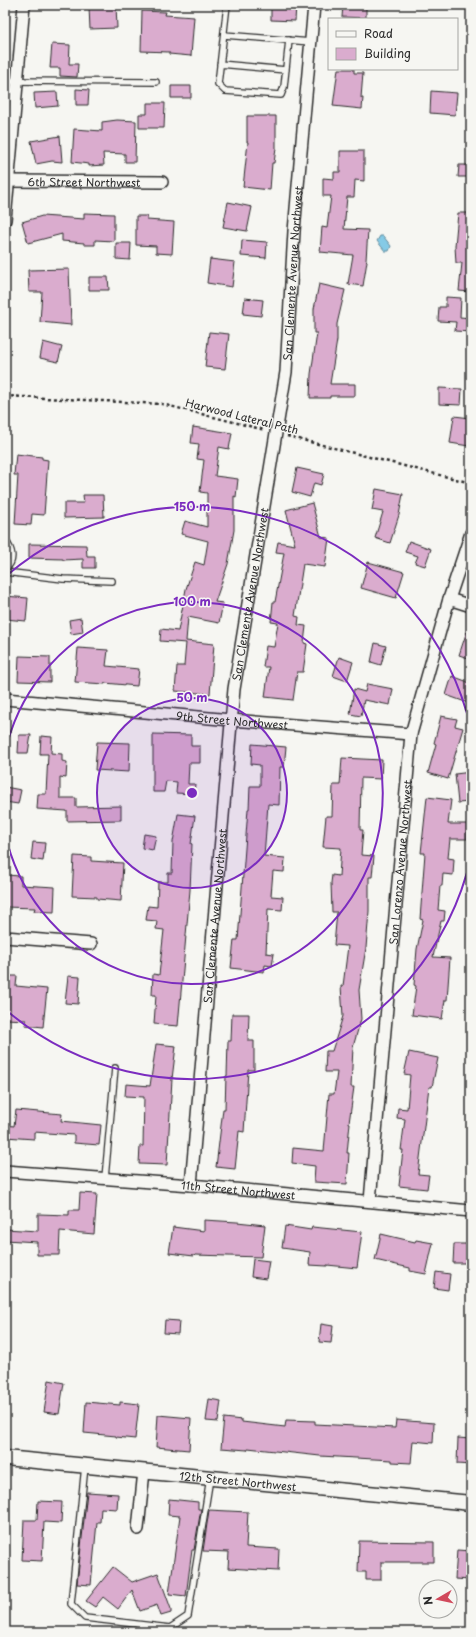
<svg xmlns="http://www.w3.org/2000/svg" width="476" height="1637" viewBox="0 0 476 1637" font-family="'Playpen Sans',sans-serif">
<rect width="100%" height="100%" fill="#f6f6f2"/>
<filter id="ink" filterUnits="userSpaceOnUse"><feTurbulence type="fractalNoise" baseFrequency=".025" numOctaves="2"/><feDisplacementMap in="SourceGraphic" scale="8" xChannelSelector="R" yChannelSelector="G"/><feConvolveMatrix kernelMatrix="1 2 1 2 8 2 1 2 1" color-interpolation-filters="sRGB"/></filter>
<g filter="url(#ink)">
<path fill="#85cae6" stroke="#618a9b" d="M380,236H383L391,246L389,251H385L377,241Z"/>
<path fill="#daacce" stroke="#2b2b2b" d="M116,5L117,28L90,29L89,7Z
M271,5H296L295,21L271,20Z
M343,5H366V18L342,17Z
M142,11L166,12L165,15L194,17L191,56L169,54V52L141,51Z
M52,44L70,45L69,64H78L77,77L60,76V68H50Z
M338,69H354V73H363L361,98H363L362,109L333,106Z
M171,86H191V98H171Z
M76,89L89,90L88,105H76Z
M431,91L457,93L455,115L430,113Z
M57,92L58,106L35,108L34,93Z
M147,103H165L164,128H139V114H147Z
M247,116H276V148L274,163H272L270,190L243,187L248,142H247Z
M117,120L136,121L135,162H125V154L103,153L104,165L89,166V164L72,162L74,129L102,131V122Z
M60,136L62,162L52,161L36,164L31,141Z
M340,151H364V181L355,180L354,197H347L344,229L368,230L366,260L367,261L363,286L348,284L353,255L320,252L322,227L327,228L331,196H323V178L334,179V172H340Z
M459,165H471V177H458Z
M228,202L252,207L247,231L223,227Z
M84,213L114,214V241L95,240V245H84V243L62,241V234L28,243L22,222L42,216L84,219Z
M458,213H471V292L459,291L462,263H456L455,246Z
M136,216H147V220L174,222L172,254L156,253V246L136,245Z
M242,240L267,242L266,258L241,256Z
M116,243H131L130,260L116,259Z
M210,259L235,262L232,287L207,283Z
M69,269L71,325L40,322L42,292H29L28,270Z
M89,277H108L109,290H89Z
M319,284L345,290L337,324V340L330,384H355V396H330V398H310L311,374L317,333H314V309Z
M446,297L461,298L460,317L471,318V332L455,331L456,322L438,321L439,307H446Z
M245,298L263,300L261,316L243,314Z
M209,332L229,334L225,369L205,367Z
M43,342L62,347L58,362L40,358Z
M439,388L462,389L461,405L439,404Z
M454,416L471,418L469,446L450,443Z
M193,427L232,433L229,449L219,447L215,476L238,479L236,497L234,496V530L228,564L215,602L223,603L219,623L188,617L186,641L214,644L210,694L175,691L177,666H184L186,643L160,641L161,629L178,631L186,589L195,562L204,565L208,541L181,534L185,521L207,527V493L200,492L204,460L197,459L199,444L191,443Z
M16,454L42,457V459L48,460L44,515L32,514L31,525L15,524L18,475H14Z
M297,468L324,474L321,485L314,483L310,497L292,492Z
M376,489L403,494L399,515L390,543L375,538L383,512L372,510Z
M83,495H103L104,517L64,518V503H84Z
M312,503L321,537L329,538L325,567L303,564L295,616L299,617L298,625L306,626L304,643L307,644L303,672H297L293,700L265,697L269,667H263L266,646L274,647L278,623L271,622L273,602H275L284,553L276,552L278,542L295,545L286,510Z
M409,541L431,549L425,566L415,563L418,556L405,552Z
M29,544L86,545L87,556H95V568H83V559L63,560V559L29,558Z
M368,562L404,572L396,598L361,588Z
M5,596L28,598L26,621L5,619Z
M81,618L83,632L71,634L69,620Z
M469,625H471V659L459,655Z
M375,643L386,646L381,665L371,662Z
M78,648L108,650L106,666L139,669L137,686L105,683V684L75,682Z
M19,656L50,657V682L18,681Z
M339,657L353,662L347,681L333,676Z
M452,676L471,683V704L446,695Z
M367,684L393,689L390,705L364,700L361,716L350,714L354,689L365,692Z
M441,716L457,719L455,726L463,728L448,779L428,773L436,744L434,743Z
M153,734L191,735V746H200V763H189L188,784H195L194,794L176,793L177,782L166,781L164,792H153Z
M19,735H31L28,753H18Z
M41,736L52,737L51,753L62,754V761L67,762L66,778L60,777V798H76V807L121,806V820L67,821V811L37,809L38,794H46L48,754H40Z
M97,742L130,743L129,772L95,770Z
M252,744L286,747L284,767H280L279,805L268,804L264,856L285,858L284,872L273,871L271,896L283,897L282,910L268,909L266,953L274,954L272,966L265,965L264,972L231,968L234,940H238L248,809H249L250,786H260V765L251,764Z
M342,758L382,760L381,779L361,778L360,830H363L361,855L374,856L372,877H369V911L366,948L359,990L361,1019L353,1047L351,1087H354L349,1123H350L347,1153H349L347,1184L314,1182L315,1166L292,1163L293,1148L324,1151L329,1094H334L337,1072H325L326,1051H332L343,1016L341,986H343L348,946L334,945L337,912H332L331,883L332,875L339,876L341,848L323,847L326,816H332L333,785H340Z
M471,772V789H469L470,802L458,803L455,774Z
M5,787L21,790L18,804L5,802Z
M427,797L451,800L448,824H467V839H450L448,858L454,859L453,875L443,874L442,886H440L438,910L445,911L444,921H441L433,957L450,958L447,1000H445L442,1019L412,1015L416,986L414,985L417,949L423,920L420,919L425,853H421Z
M178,814L195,816L191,844H192L190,890L178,1026L154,1024L156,995H152L153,974L159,975L164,930L156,929L157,921L146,920L148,906L157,907L158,882H168V873H172L173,842Z
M144,834L156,836L153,850L142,848Z
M33,842L45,843L43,861L31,859Z
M74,856L91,857V861L123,863L121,901L97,899V897L72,896Z
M5,875L21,876V885L55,887L54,912L34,911L35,908L5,907Z
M5,976H17L16,986L47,989L43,1027L25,1025L26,1020L5,1019Z
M68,976L80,977L78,1004L65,1003Z
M232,1014H249L248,1041H254V1070H248L244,1132L239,1131L235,1169L216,1167L223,1109H225L226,1076H227L228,1041H231Z
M156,1044L176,1046L172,1079L167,1165L139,1164L140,1146H143L144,1097L125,1096L126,1084L150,1086Z
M409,1052L438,1058L432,1087H429L418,1174L429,1175L427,1189L399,1186L403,1150H401L405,1119L397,1118L398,1108L407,1109L410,1075L404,1074Z
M16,1110L62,1114L61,1121L101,1125L99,1145L74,1143V1135L34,1132V1139L5,1137L6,1125L14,1126Z
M80,1193L97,1194L94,1234L60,1231L59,1255H37V1242L5,1240V1229L38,1231V1214L69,1215V1210H79Z
M204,1220L237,1222L265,1225L261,1257L195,1255L194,1256L169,1253L173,1227L204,1231Z
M285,1226L311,1230L312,1227L362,1232L357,1268L327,1265V1266L309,1265L310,1252L282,1248Z
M381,1234L415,1242L416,1240L433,1243L426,1274L410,1271V1268L375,1260Z
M454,1244H471V1263H453Z
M253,1259L269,1261L266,1279L251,1277Z
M436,1272L450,1274L448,1290L434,1288Z
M165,1320L179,1321L178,1334L164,1333Z
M321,1324L333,1326L331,1343L319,1342Z
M49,1380L64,1383L59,1414L44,1412Z
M209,1399L221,1401L218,1422L206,1421Z
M86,1402L120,1405V1402L139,1404L135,1439L116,1437V1436L84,1433Z
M158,1415L191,1418L189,1450L156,1447Z
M224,1418L242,1420V1422L285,1427L286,1420L315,1421V1424L395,1428L396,1420L434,1423L433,1443L413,1441L411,1463L392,1462V1460L320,1456L248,1448L247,1450L221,1448Z
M458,1438L471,1439V1465L457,1464Z
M87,1492L118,1494L117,1509L101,1508L100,1522H97L91,1585L77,1584Z
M169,1499L198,1502V1509H201L194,1550H192L186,1596L169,1594L180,1516L168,1515Z
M38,1501L62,1502L61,1523L44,1522L42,1561L22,1560L24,1520H37Z
M209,1510L248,1512L246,1547L279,1549L278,1571L228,1568L229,1552L203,1551Z
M359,1541L434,1542V1562H381V1580H366V1572H358Z
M457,1550L471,1551V1580L455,1579Z
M113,1567L132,1582L158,1573L171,1609V1613L161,1616L157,1605L140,1611L132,1590L118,1609L103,1597L95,1607L86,1601Z"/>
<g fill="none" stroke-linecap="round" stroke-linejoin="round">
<defs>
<path id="service" d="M227,5L218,84L225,91L281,95L284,87L289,40
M224,35L311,42
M220,64L286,70
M5,81L156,82
M5,540C12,549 16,561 5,569
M5,572L63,579L112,581
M105,1178L115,1068
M85,1466L71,1604L85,1618L170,1628L188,1616L210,1478"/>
<g id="minor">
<path id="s1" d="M5,181L162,182"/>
<path d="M5,220L24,5"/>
<path d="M449,599L471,606"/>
<path id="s2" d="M5,699L231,720L411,734"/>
<path d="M5,937L91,944"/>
<path id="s3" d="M5,1171L191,1185L471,1211"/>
<path id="s4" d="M191,1185L234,689L286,372L294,231L314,5"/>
<path id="s5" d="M370,1201L411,734L449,599L471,533"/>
<path d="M138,1529L144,1471"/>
</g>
<g id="tertiary">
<path id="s6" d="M5,1458L471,1503"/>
</g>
</defs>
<use href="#service" stroke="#2b2b2b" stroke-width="8"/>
<use href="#minor" stroke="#2b2b2b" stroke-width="14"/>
<use href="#tertiary" stroke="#2b2b2b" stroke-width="17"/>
<path stroke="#2b2b2b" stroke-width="2.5" stroke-dasharray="3 3" stroke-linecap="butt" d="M5,396L162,404L265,430
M287,436L471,483"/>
<use href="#service" stroke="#f6f6f2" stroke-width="5.5"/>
<use href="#minor" stroke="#f6f6f2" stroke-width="11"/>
<use href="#tertiary" stroke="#f6f6f2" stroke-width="14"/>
</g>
</g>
<circle cx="192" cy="793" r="95" fill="#7b2cbf" fill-opacity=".12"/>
<g fill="none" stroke="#7b2cbf" stroke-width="2">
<circle cx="192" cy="793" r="95"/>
<path d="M5 753A191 191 0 1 1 5 833"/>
<path d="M471 857A286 286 0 0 1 6 1010M6 576A286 286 0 0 1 471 729"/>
</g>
<g text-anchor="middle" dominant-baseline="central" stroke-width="3" stroke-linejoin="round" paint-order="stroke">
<g font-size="11" fill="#2b2b2b" stroke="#f6f6f2">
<text stroke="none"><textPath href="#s1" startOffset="79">6th Street Northwest</textPath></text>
<text stroke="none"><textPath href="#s4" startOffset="918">San Clemente Avenue Northwest</textPath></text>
<text transform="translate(242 416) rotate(14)">Harwood Lateral Path</text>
<text stroke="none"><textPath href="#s4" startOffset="594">San Clemente Avenue Northwest</textPath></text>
<text stroke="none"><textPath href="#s2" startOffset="228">9th Street Northwest</textPath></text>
<text stroke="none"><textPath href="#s5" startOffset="340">San Lorenzo Avenue Northwest</textPath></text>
<text stroke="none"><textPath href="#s4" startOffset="270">San Clemente Avenue Northwest</textPath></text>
<text stroke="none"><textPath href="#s3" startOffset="234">11th Street Northwest</textPath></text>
<text stroke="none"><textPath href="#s6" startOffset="234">12th Street Northwest</textPath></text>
</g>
</g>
<circle cx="192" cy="793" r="6" fill="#7b2cbf" stroke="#f6f6f2" stroke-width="2"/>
<g font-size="12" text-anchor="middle" font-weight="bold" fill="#7b2cbf" stroke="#f6f6f2" stroke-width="3" stroke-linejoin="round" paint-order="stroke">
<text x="192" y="511">150 m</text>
<text x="192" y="606">100 m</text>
<text x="192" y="702">50 m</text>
</g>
<rect width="476" height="1637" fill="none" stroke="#f6f6f2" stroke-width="20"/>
<rect x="10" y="10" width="456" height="1617" fill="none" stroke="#2b2b2b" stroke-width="1.5" filter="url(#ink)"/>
<rect x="328" y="18" width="130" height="52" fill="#f6f6f2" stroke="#a5a5a2"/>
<rect x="336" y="31" width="20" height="6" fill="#f6f6f2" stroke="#a5a5a2"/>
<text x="364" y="38" font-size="12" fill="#2b2b2b">Road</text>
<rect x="336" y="48" width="20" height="12" fill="#daacce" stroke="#a5a5a2"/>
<text x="364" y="58" font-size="12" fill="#2b2b2b">Building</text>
<g transform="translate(438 1599) rotate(261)"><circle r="19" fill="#f6f6f2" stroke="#a5a5a2"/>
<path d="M0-3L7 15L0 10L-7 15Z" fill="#d1495b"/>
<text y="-6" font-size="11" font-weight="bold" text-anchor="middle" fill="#2b2b2b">N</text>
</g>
</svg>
